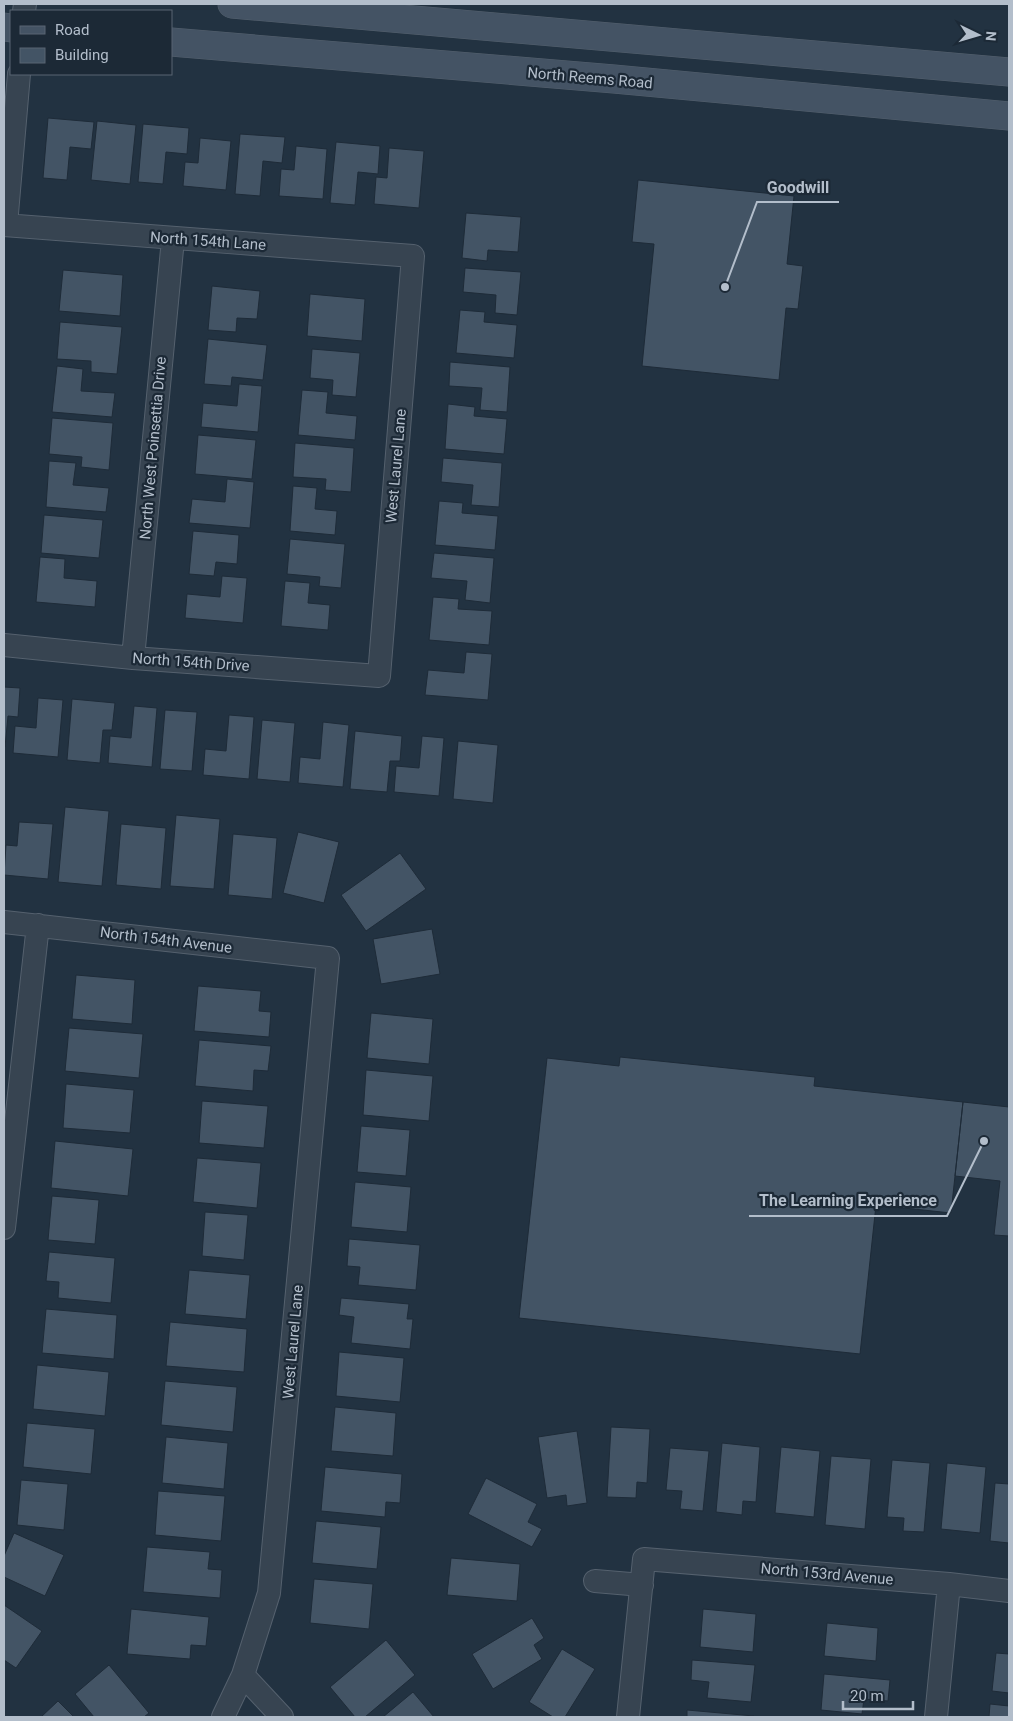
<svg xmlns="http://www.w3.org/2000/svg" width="1013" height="1721" viewBox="0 0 1013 1721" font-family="Roboto,sans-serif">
<rect width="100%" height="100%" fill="#223241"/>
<path fill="#435465" stroke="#1e2b38" d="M48,118L94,122L91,149L70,147L67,180L43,178Z
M97,121L136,125L130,184L91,180Z
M143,124L189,128L187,154L166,152L163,184L138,182Z
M240,134L285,137L282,163L263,161L260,196L235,194Z
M200,138L231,141L226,190L183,186L185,162L198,163Z
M336,142L380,146L378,174L358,172L355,205L330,203Z
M296,146L327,149L323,199L279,196L281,169L294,170Z
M389,148L424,151L419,208L374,204L376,177L387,178Z
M638,180L794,196L787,264L803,266L798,309L786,308L779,380L642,366L654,244L632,242Z
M466,213L521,217L518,252L488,250L487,261L462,258Z
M465,268L521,272L517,315L495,313L496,295L463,292Z
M63,270L123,275L120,316L59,311Z
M212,286L260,291L257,319L237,318L236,332L208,330Z
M310,294L365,299L362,341L307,336Z
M460,310L485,312L484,322L517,325L514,358L456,353Z
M60,322L122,327L117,374L91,372V361L57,359Z
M208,339L267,345L263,380L232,377L231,386L204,384Z
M312,349L360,353L356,397L332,395L333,380L310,378Z
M450,362L510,367L507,412L480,410L482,388L449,386Z
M57,366L83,369L81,391L115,393L112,417L52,412Z
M239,384L262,386L258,432L201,427L203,403L237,406Z
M302,390L328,392L326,413L357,416L355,440L298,435Z
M448,404L475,407L474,416L507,419L504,454L445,449Z
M52,418L113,423L109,470L81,467L82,457L49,454Z
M198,435L256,440L252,479L195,474Z
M295,443L354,448L351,492L325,490L326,479L293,477Z
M443,458L502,463L499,507L471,505L473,485L441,482Z
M49,461L76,463L73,485L109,488L106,512L46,507Z
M227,479L254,482L250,528L189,523L192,499L225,502Z
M293,486L317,488L315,509L337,511L335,535L290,531Z
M439,501L463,503L462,513L498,516L495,550L435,545Z
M44,515L103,520L99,558L41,553Z
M193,531L239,535L237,564L216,562L214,576L189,574Z
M290,539L345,544L341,588L319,586L320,577L287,574Z
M434,553L494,558L490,603L465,600L467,581L431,578Z
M40,557L65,559L64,578L97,581L95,607L36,602Z
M222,576L247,578L243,623L185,618L187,594L220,597Z
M285,581L310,583L308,603L330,605L328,630L281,626Z
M433,597L459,599L458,609L492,611L489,645L429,640Z
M466,652L492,654L488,700L425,695L428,670L464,673Z
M4,687L20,688L18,717L8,716L5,747H4Z
M38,698L63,700L58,757L13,753L15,726L36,728Z
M72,699L115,703L112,730H103L100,763L67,760Z
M134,706L157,708L152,767L108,763L110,736L131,738Z
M165,710L197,712L192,771L160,769Z
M229,715L254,717L249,779L203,775L205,749L226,751Z
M262,720L295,723L290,782L257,779Z
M323,722L349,725L343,787L298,783L300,757L320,759Z
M355,731L402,736L400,761H390L387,792L350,789Z
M422,736L444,738L439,796L394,792L396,766L419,768Z
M458,741L498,745L493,803L453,799Z
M65,807L109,811L102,886L58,882Z
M176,815L220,819L214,889L170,886Z
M19,822L53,824L48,879L4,875L6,845L17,846Z
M121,824L166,828L161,889L116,885Z
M298,832L339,842L324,903L283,893Z
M233,834L277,838L272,899L228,895Z
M400,853L426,889L366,931L341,895Z
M432,929L440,974L381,984L373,939Z
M76,975L135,980L132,1024L72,1019Z
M198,986L261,991L259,1011L271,1012L269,1037L194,1031Z
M371,1013L433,1019L429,1064L367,1058Z
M69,1028L143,1034L139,1078L65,1071Z
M199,1040L271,1046L268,1071L254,1070L253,1091L195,1086Z
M620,1057L815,1077L814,1086L963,1102L951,1213L876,1205L860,1354L519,1318L547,1058L619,1066Z
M366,1070L433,1076L429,1121L363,1115Z
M66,1084L134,1090L130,1133L63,1128Z
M202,1101L268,1106L264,1148L199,1143Z
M963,1102L1009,1107V1236L994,1235L1000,1181L955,1176Z
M361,1126L410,1130L406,1176L357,1172Z
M55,1141L133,1149L128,1196L51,1188Z
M197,1158L261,1163L257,1208L193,1202Z
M355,1182L411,1187L407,1232L351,1227Z
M52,1196L99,1200L95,1244L48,1240Z
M205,1212L248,1215L244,1260L202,1256Z
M349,1239L420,1245L416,1290L358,1285L360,1267L347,1266Z
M49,1252L115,1258L111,1303L58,1298L59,1282L46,1281Z
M189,1270L250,1275L246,1319L185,1314Z
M341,1298L409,1304L407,1319H413L410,1349L351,1343L354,1317L339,1315Z
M46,1309L117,1315L114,1359L42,1353Z
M170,1322L247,1329L244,1372L166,1366Z
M339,1352L404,1358L400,1402L336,1396Z
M37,1365L109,1372L105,1416L33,1409Z
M165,1381L237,1387L233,1432L161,1425Z
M335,1407L396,1413L393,1456L331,1451Z
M27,1423L95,1429L91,1474L23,1467Z
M611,1427L650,1429L647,1483L637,1482L636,1498L607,1497Z
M577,1431L587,1503L567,1506L566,1495L547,1498L538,1437Z
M166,1437L228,1443L224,1489L162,1483Z
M722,1443L760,1447L756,1502L743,1501L742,1515L716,1512Z
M781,1447L820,1451L814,1517L775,1513Z
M670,1448L709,1451L703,1511L680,1509L682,1491L666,1490Z
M831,1456L871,1459L865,1529L825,1525Z
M892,1460L930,1463L924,1532L903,1531L904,1518L887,1517Z
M947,1463L986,1467L980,1533L941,1529Z
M325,1467L402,1474L400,1503L386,1502L385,1517L321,1511Z
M486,1478L537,1504L528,1522L542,1529L532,1547L468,1514Z
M21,1480L68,1484L64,1530L17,1525Z
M995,1483L1009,1484V1543L990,1541Z
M158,1491L225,1496L221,1541L155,1535Z
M316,1521L381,1527L377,1569L312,1563Z
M14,1533L64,1555L45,1596L4,1577V1556Z
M147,1547L210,1552L208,1569L222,1570L220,1598L143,1592Z
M451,1558L520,1564L517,1601L447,1595Z
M314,1579L373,1584L369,1629L310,1623Z
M4,1605L42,1631L16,1668L4,1660Z
M131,1609L209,1617L206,1646L191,1645L190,1659L127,1654Z
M703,1609L756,1614L753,1652L700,1647Z
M532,1618L544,1638L534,1645L542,1659L493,1689L472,1654Z
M827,1623L878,1628L876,1661L824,1656Z
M386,1640L415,1675L365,1717H355L330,1687Z
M562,1649L595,1669L565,1717H553L529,1702Z
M996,1653L1009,1654V1693L992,1691Z
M692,1660L755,1665L751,1702L707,1698L709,1682L691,1680Z
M109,1665L149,1713L144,1717H94L75,1694Z
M824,1674L890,1680L888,1701L864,1699L862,1714L821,1710Z
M413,1692L434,1717H383Z
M58,1701L74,1717H41Z
M990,1704L1009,1706V1717H989Z
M687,1710L754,1716V1717H687Z"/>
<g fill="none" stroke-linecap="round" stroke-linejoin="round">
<defs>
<path id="minor" d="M24,11L25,4
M4,225L413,256L379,676L133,658L4,645
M6,225L19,74
M133,658L173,239
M4,922L328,958L269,1593L243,1675L223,1717
M4,1228L38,925
M595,1581L642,1585
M243,1675L282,1717
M628,1717L644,1559L949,1584L1009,1591
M936,1717L949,1584"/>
<path id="secondary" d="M232,4L1009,72
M4,27L11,28
M171,42L614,79L1009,116"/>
</defs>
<use href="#minor" stroke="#55616e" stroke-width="24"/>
<use href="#secondary" stroke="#55616e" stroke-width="29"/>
<use href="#minor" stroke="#374451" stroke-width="22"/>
<use href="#secondary" stroke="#445364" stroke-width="28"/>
</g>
<g text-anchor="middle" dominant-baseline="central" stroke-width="4.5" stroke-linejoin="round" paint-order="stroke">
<g font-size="15" fill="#b3becb" stroke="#1c2936">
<text transform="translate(590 78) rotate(5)">North Reems Road</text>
<text transform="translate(208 241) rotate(4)">North 154th Lane</text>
<text transform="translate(153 448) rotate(-85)">North West Poinsettia Drive</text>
<text transform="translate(396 466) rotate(-85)">West Laurel Lane</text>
<text transform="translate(191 662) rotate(4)">North 154th Drive</text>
<text transform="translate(166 940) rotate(7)">North 154th Avenue</text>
<text transform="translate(293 1342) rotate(-85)">West Laurel Lane</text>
<text transform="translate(827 1574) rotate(5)">North 153rd Avenue</text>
</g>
</g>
<path fill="none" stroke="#b3becb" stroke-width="2" d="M725 287L757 202H839M984 1141L947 1216H749"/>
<g fill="#b3becb" stroke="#1c2936" stroke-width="2">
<circle cx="725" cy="287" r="5"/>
<circle cx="984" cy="1141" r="5"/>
</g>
<g font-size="16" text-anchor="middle" font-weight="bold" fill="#b3becb" stroke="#1c2936" stroke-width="4.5" stroke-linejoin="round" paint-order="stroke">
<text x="798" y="193">Goodwill</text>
<text x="848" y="1206">The Learning Experience</text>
</g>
<rect width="1013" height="1721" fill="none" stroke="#b3becb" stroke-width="10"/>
<rect x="10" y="10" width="162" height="65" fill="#1c2936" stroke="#586572"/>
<rect x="20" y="26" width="25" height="8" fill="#445364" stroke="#586572"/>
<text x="55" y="35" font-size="15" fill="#b3becb">Road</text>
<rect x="20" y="48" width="25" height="15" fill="#435465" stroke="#586572"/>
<text x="55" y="60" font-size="15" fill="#b3becb">Building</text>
<g transform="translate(978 35) rotate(95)" stroke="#1c2936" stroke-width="4" paint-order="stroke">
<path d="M0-4L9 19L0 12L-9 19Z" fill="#b3becb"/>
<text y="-8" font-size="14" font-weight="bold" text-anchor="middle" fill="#b3becb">N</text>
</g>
<path d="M843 1701v8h70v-8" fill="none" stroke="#b3becb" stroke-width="2.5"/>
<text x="850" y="1701" font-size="15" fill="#b3becb" stroke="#1c2936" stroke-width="4" paint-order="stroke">20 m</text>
</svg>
